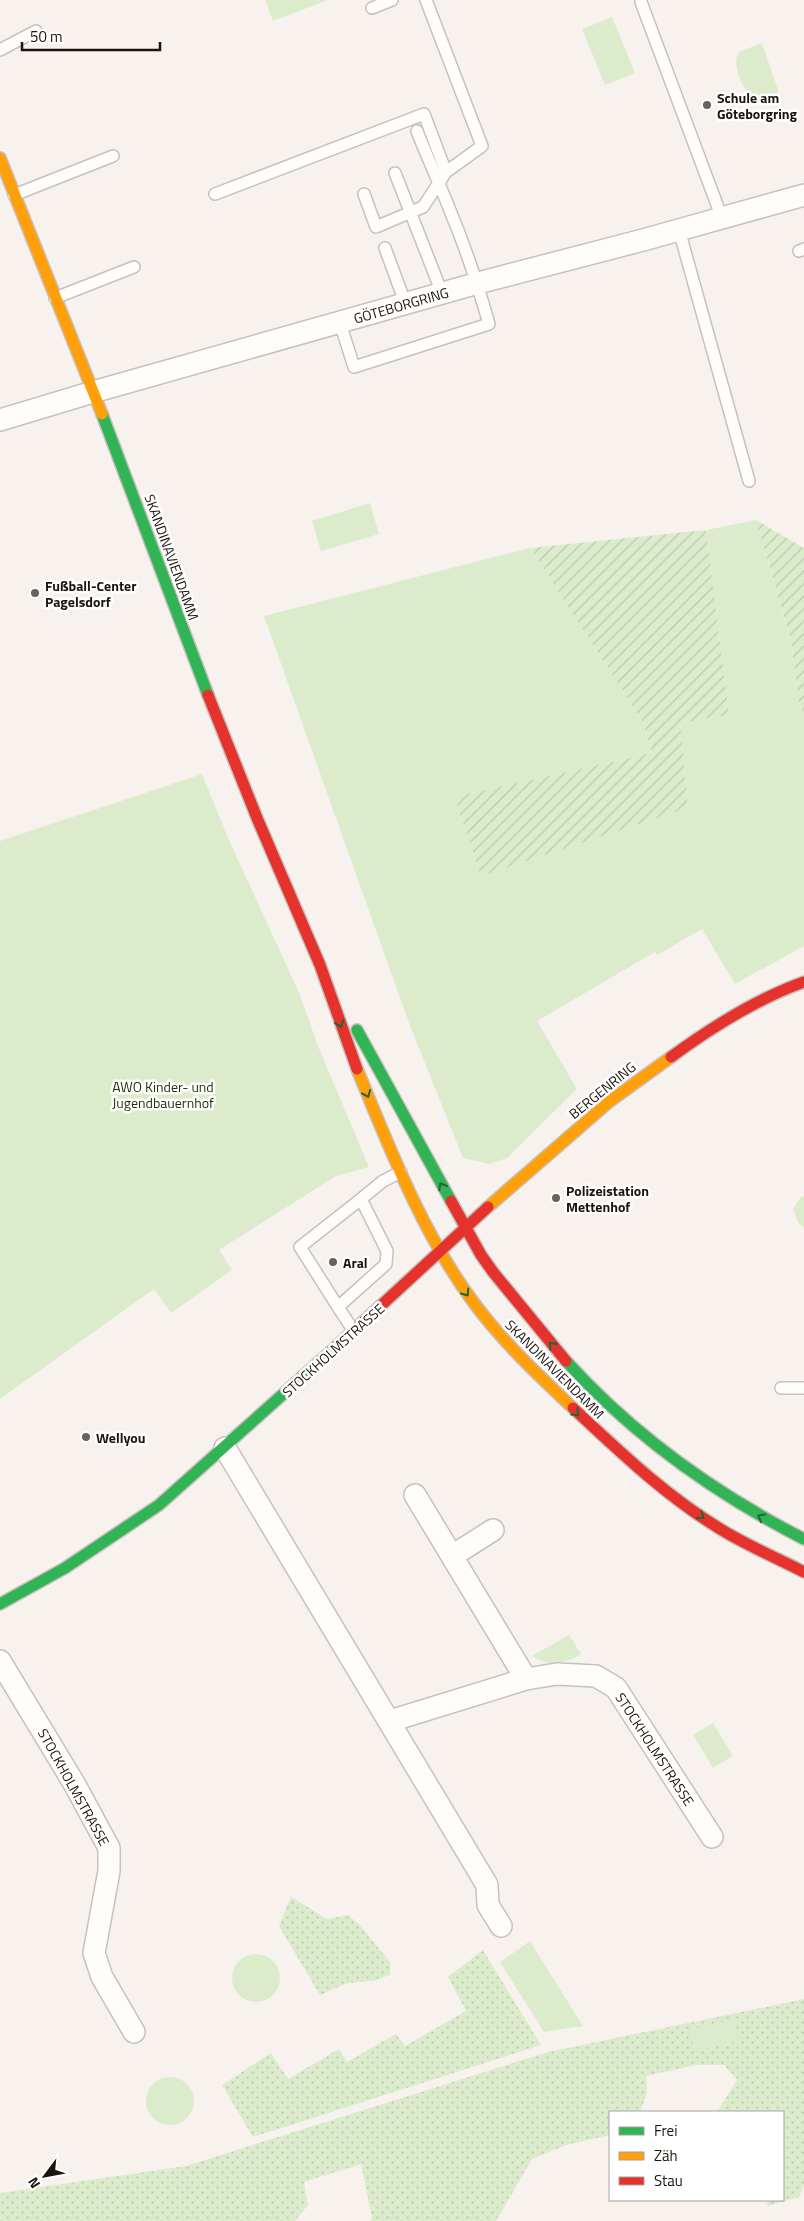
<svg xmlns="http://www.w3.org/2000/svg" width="804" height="2221" viewBox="0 0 804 2221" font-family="'Titillium Web',sans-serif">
<defs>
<pattern id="grass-dots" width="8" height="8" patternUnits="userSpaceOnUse" patternTransform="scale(1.25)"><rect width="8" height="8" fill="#dcebcc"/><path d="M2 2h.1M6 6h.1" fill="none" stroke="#bcc9ae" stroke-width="1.8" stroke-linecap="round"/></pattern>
<pattern id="garden-furrows" width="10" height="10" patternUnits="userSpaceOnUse" patternTransform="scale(1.25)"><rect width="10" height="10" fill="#dcebcc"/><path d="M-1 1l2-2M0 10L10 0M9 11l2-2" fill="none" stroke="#bcc9ae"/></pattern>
</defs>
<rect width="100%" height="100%" fill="#f8f2ee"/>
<path fill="url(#grass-dots)" d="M291,1897L327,1919L348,1915L359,1924L390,1962V1975L373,1981L348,1983L320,1995L279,1926Z
M483,1950L541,2045L253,2137L222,2085L271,2053L288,2079L339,2049L347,2062L396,2034L405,2046L466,2011L448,1977Z
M804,1999V2186L799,2197L768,2206L766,2200H783V2112H717L737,2080L724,2065H696L646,2076C648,2091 646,2100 639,2112H610V2135L566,2145L532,2159L496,2221H370L372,2218L361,2164L304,2182L308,2205L295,2221H0V2193L186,2166L548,2052Z"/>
<path fill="#dcebcc" d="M265,0H328L273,21Z
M612,17L635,73L605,85L582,29Z
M762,43L778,90C777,101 767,102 757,102C745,94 730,66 739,52Z
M370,503L379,534L321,551L312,521Z
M756,520L791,642L799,702L804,716V946L735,984L702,929L657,955L655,952L537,1021L577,1089L507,1158L489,1164L463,1158L409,1023L264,616L530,548L643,722L652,753L454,797L481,876L688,808L680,723L729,715L706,530Z
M202,774L229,840L300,995L318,1046L369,1167L336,1176L219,1250L232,1270L171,1313L154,1289L0,1399V841Z
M804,1196V1228L798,1222L793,1209L801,1197Z
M569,1635L581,1654C565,1664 548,1667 532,1656Z
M713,1723L733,1756L713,1768L693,1735Z
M530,1941L583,2026L544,2032L500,1962Z
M232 1978a24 24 0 1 1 48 0a24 24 0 1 1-48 0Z
M734,2020L739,2041L694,2051L690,2029Z
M146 2101a24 24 0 1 1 48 0a24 24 0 1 1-48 0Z"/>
<path fill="url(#garden-furrows)" d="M756,520L804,548V716L799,702L791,641Z
M706,530L729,715L680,723L688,808L481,876L454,797L652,753L643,722L530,548Z"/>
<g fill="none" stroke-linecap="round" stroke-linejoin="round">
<defs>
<path id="lane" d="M641,2L722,218
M372,8L392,0
M0,50L36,31
M395,173L442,293
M215,194L424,114L446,172
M364,194L376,227L423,207L446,172L482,146L426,0
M14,195L113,156
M679,230L749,481
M385,248L406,305
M799,251L804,249
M55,298L134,267
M340,323L354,367L489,324C478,285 465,246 449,208C439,182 427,157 417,131
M338,1307L300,1247L361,1199
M353,1330L338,1307L386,1264L387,1251L361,1199L383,1181L401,1172
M781,1388H804"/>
<path id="street" d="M0,420L93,392L478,283L643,240L804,195
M225,1448L487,1885L488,1905L501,1926
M415,1495L526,1679
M452,1556L493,1530
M0,1661L75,1785L109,1848V1871L94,1953L102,1977L134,2032
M390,1721L526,1679L557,1674L596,1676L616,1688L712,1837"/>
<path id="fast" d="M102,414L208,695
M357,1030L451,1201
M566,1361C634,1436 714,1493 804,1539
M0,1604L65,1568L159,1505L337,1346"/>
<path id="slow" d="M0,158L102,414
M357,1069C390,1149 422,1233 474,1303C503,1342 538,1375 573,1408
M488,1207L610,1101L671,1057"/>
<path id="jam" d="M208,695L257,818L320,965L357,1069
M671,1057C712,1027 756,999 804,982
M451,1201L481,1255L493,1272L566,1361
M337,1346L488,1207
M573,1408C620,1452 667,1497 722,1530C748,1546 777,1558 804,1572"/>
</defs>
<use href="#lane" stroke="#c8c0bb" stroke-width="14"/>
<use href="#street" stroke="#c8c0bb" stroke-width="24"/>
<use href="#fast" stroke="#c8c0bb" stroke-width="14"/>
<use href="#slow" stroke="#c8c0bb" stroke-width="14"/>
<use href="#jam" stroke="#c8c0bb" stroke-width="14"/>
<use href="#lane" stroke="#fefdfc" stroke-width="11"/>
<use href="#street" stroke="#fefdfc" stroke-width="21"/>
<use href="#fast" stroke="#30b455" stroke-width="11"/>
<use href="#slow" stroke="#ff9f0a" stroke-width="11"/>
<use href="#jam" stroke="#e5322d" stroke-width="11"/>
</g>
<defs><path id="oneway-chevron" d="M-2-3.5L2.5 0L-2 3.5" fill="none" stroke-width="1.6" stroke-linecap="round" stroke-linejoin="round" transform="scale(1.25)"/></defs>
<g stroke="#266431">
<use href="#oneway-chevron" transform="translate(340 1024) rotate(71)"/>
<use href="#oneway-chevron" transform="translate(367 1094) rotate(68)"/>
<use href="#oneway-chevron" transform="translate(442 1186) rotate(-118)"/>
<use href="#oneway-chevron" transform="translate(466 1293) rotate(55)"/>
<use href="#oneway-chevron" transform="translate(552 1345) rotate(-132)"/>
<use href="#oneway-chevron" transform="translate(576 1413) rotate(43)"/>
<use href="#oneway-chevron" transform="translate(701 1516) rotate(35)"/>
<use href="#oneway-chevron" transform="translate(761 1517) rotate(-151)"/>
</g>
<g fill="#6a625c" stroke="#fff" stroke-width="2">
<circle cx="707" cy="105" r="5"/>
<circle cx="35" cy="593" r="5"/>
<circle cx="556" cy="1198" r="5"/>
<circle cx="333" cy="1262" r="5"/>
<circle cx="86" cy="1437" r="5"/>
</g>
<g text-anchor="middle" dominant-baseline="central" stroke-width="5" stroke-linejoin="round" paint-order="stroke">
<g font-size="14" font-weight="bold" fill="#1d140d" stroke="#fff" text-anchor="start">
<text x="717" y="97">Schule am<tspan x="717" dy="16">Göteborgring</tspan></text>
<text x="45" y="585">Fußball-Center<tspan x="45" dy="16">Pagelsdorf</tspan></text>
<text x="566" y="1190">Polizeistation<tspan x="566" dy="16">Mettenhof</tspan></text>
<text x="343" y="1262">Aral</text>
<text x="96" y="1437">Wellyou</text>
</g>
<g font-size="14" fill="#1d140d" stroke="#fff">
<text transform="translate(401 305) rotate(-16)">GÖTEBORGRING</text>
<text transform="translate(172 557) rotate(70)">SKANDINAVIENDAMM</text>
<text transform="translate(602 1090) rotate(-39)">BERGENRING</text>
<text transform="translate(333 1350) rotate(-42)">STOCKHOLMSTRASSE</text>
<text transform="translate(555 1369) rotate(45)">SKANDINAVIENDAMM</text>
<text transform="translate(655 1749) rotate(57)">STOCKHOLMSTRASSE</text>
<text transform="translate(74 1787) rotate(61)">STOCKHOLMSTRASSE</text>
</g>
<g font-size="14" fill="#1b3204" stroke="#fff">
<text x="163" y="1086">AWO Kinder- und<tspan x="163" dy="16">Jugendbauernhof</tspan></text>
</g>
</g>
<rect x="609" y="2111" width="175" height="90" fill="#ffffff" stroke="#a5a19e"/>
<rect x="619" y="2127" width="25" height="8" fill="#30b455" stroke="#a5a19e"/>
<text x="654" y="2136" font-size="15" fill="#1d140d">Frei</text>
<rect x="619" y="2152" width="25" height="8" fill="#ff9f0a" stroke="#a5a19e"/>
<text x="654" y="2161" font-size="15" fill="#1d140d">Zäh</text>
<rect x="619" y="2177" width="25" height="8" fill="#e5322d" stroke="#a5a19e"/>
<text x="654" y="2186" font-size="15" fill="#1d140d">Stau</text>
<g transform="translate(45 2176) rotate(238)" stroke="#ffffff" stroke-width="4" paint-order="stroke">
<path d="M0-4L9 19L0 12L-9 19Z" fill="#1d140d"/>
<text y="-8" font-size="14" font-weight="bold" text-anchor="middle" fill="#1d140d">N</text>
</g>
<path d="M22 42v8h138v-8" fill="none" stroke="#1d140d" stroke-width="2.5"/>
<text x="30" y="42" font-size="15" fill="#1d140d" stroke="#ffffff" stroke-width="4" paint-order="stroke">50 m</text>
</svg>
